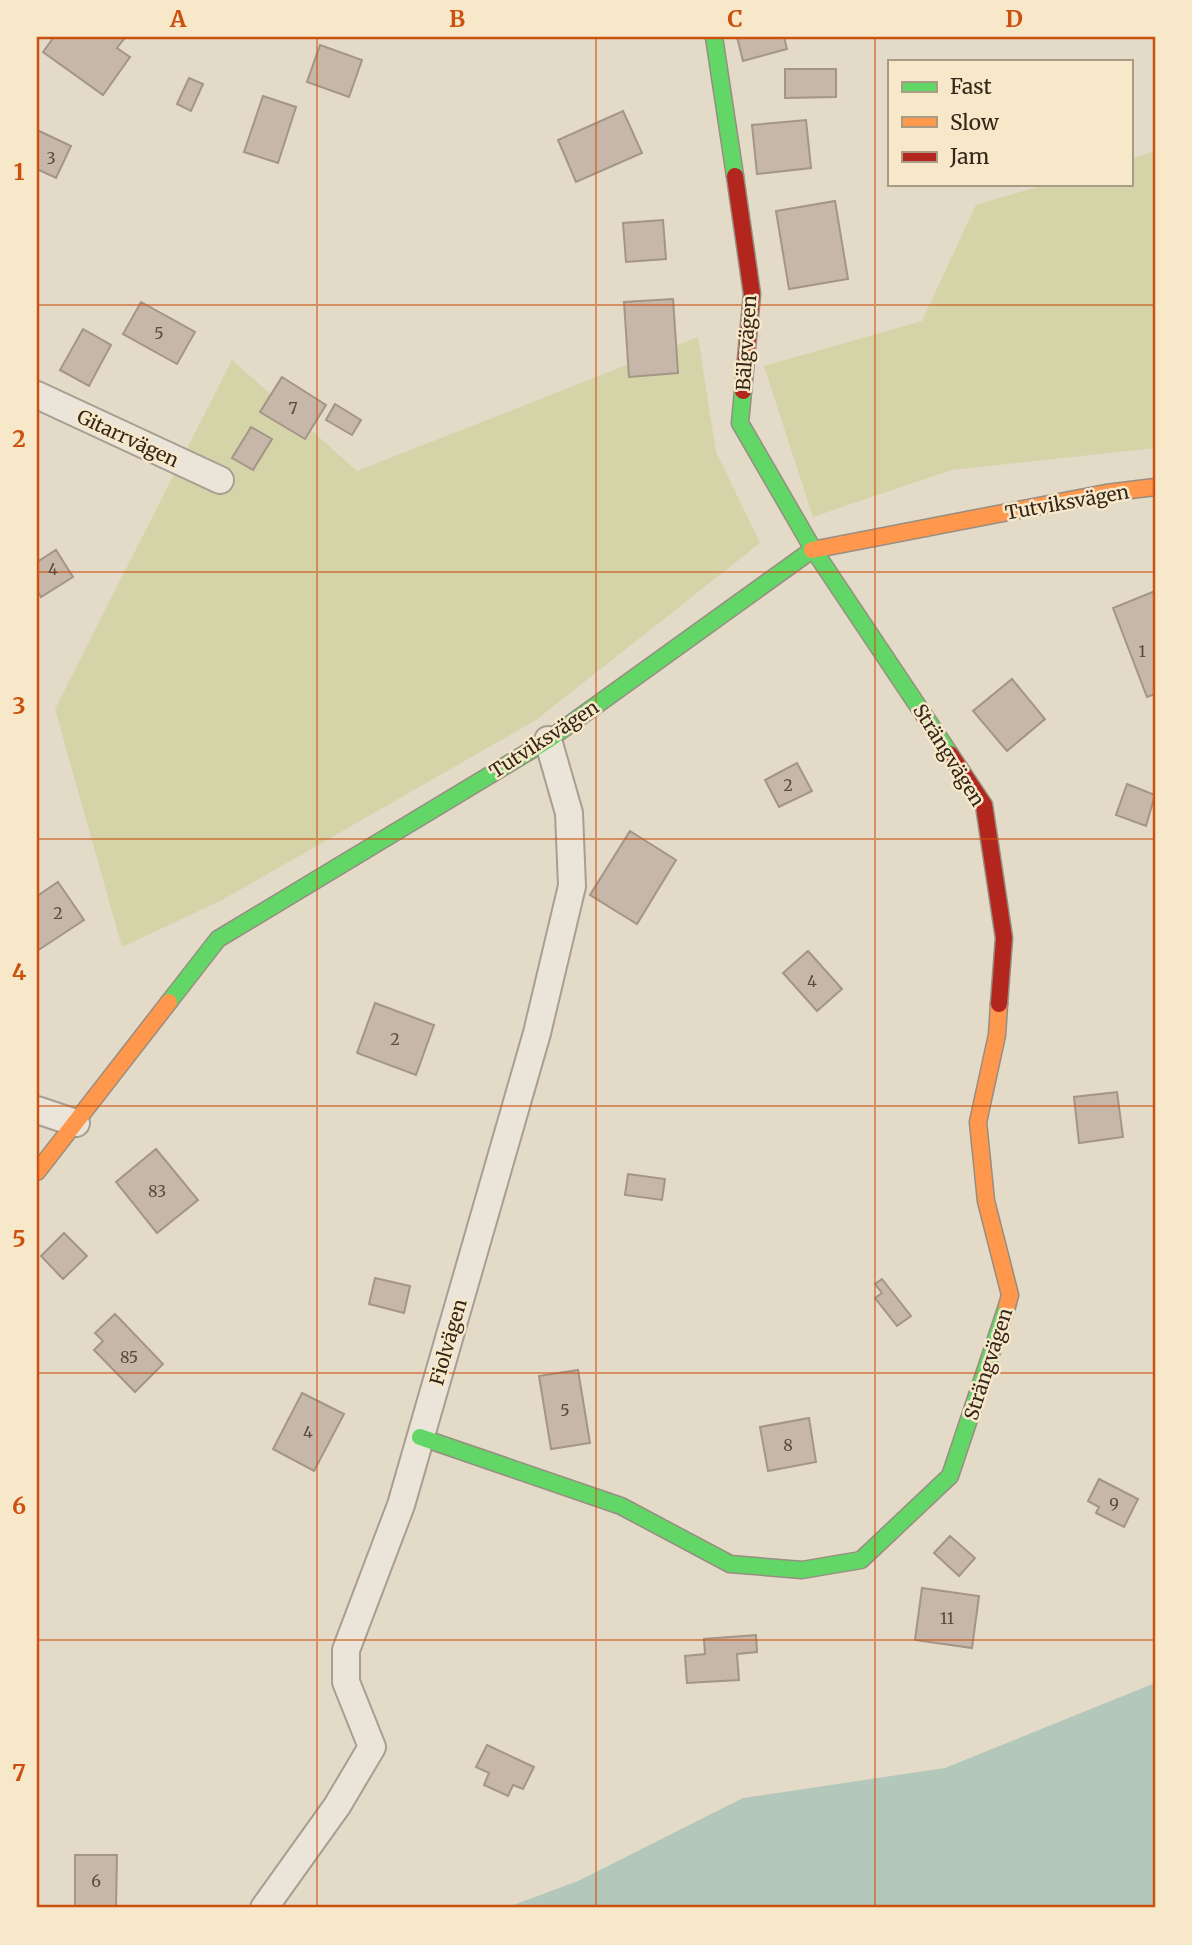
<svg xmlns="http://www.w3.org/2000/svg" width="1192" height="1945" viewBox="0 0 1192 1945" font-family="Merriweather,serif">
<rect width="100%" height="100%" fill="#e3dac7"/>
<path fill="#d5d3a8" d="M1155,151V448L951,470L813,517L764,366L922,321L976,205L1047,184H1131V159Z
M698,337L716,452L760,543L536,720L222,900L122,947L55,709L232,360L357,471Z"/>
<path fill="#b3c8ba" d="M1155,1683V1908H505L578,1881L743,1798L945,1768Z"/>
<path fill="#c7b7a8" stroke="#a39587" stroke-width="2" d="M54,37H121L124,39L117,48L130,57L103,95L43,52Z
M737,37H784L787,49L743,61Z
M320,45L362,60L349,97L307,82Z
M785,69H836V97L785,98Z
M189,78L203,84L191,111L177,104Z
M263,96L296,107L278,163L244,152Z
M623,111L642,153L576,182L558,140Z
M806,120L811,168L757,174L752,125Z
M37,130L71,146L56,178L37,169Z
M835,201L848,279L789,289L776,211Z
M663,220L666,259L626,262L623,223Z
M673,299L678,373L629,377L624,302Z
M141,302L195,332L177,364L123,334Z
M83,329L111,345L89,386L60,370Z
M282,377L326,405L305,439L260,412Z
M335,404L361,420L352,435L326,420Z
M251,427L272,439L253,470L232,458Z
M56,550L73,577L41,597L37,590V562Z
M1155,591V694L1147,697L1113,608Z
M1012,679L1045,719L1007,751L973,711Z
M797,763L812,791L779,807L765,780Z
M1127,784L1155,795L1146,826L1116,815Z
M630,831L676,860L637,924L590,895Z
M58,882L84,920L37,951V896Z
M808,951L842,989L817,1011L783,973Z
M375,1003L434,1025L416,1075L357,1053Z
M1117,1092L1123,1137L1079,1143L1074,1097Z
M156,1149L198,1200L157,1233L116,1182Z
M628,1174L665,1179L662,1200L625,1195Z
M64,1233L87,1256L63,1279L41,1256Z
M375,1278L410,1286L404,1313L369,1304Z
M882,1279L911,1316L897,1326L875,1298L882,1293L875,1284Z
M115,1314L163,1364L135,1392L94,1350L103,1341L95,1333Z
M578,1370L590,1443L551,1449L539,1376Z
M302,1393L344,1414L314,1471L273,1449Z
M809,1418L816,1462L768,1471L760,1427Z
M1099,1479L1138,1499L1124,1527L1096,1513L1099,1507L1088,1501Z
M950,1536L975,1558L959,1576L934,1553Z
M922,1588L979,1596L972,1648L915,1640Z
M756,1635L757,1652L737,1654L739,1680L687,1683L685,1656L705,1654L704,1639Z
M487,1745L534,1767L523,1789L513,1785L508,1796L484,1785L489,1773L476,1767Z
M75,1855H117L116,1908H75Z"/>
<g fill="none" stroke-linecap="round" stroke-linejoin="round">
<defs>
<path id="street" d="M37,395L220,480
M37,1110L76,1123
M264,1908L337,1806L372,1747L346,1682V1650L401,1505L537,1033L572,886L569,813L548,740"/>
<path id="fast" d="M714,37L735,176
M743,391L740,423L813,549L950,754
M169,1002L218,939L548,740L812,550
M420,1437L621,1506L730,1564L802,1570L861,1560L950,1476L1007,1306"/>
<path id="slow" d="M812,550L1106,493L1155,487
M999,1004L997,1035L978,1122L986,1201L1010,1295L1007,1306
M37,1172L169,1002"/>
<path id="jam" d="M735,176L752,294L743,391
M950,754L984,805L1004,938L999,1004"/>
</defs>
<use href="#street" stroke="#a89e91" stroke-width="30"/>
<use href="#fast" stroke="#978e81" stroke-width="19"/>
<use href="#slow" stroke="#978e81" stroke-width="19"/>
<use href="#jam" stroke="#978e81" stroke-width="19"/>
<use href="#street" stroke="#ebe4d9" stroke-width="26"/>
<use href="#fast" stroke="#63d668" stroke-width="16"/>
<use href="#slow" stroke="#ff974d" stroke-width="16"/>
<use href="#jam" stroke="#b3261e" stroke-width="16"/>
</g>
<path fill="none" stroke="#cd510e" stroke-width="2" stroke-opacity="0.55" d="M317,37V1908M596,37V1908M875,37V1908M37,305H1155M37,572H1155M37,839H1155M37,1106H1155M37,1373H1155M37,1640H1155"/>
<g text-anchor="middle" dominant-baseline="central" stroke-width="5" stroke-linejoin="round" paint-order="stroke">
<g font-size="16" fill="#5a4a3e">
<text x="51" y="158">3</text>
<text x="159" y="333">5</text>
<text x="293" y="408">7</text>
<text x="53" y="569">4</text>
<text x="1142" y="651">1</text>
<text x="788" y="785">2</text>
<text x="58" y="913">2</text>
<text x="812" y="981">4</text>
<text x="395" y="1039">2</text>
<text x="157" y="1191">83</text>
<text x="129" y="1357">85</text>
<text x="565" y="1410">5</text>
<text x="308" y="1432">4</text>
<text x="788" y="1445">8</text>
<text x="1114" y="1504">9</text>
<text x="947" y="1618">11</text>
<text x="96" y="1881">6</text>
</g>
<g font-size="19" fill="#35261a" stroke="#f7e8ca">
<text transform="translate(746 343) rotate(-86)">Bälgvägen</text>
<text transform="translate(128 438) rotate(25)">Gitarrvägen</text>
<text transform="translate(1067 502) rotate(-10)">Tutviksvägen</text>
<text transform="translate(544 739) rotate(-33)">Tutviksvägen</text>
<text transform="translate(949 755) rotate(58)">Strängvägen</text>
<text transform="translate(448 1342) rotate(-74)">Fiolvägen</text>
<text transform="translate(988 1364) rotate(-72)">Strängvägen</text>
</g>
</g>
<rect width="1192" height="1945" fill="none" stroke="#f7e8ca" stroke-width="77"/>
<rect x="888" y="60" width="245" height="126" fill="#f7e8ca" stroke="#a99a84" stroke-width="2"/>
<rect x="902" y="82" width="35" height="10" fill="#63d668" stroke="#a99a84" stroke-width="2"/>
<text x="950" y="94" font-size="21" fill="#35261a">Fast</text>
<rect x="902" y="117" width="35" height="10" fill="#ff974d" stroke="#a99a84" stroke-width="2"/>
<text x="950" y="130" font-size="21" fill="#35261a">Slow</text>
<rect x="902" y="152" width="35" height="10" fill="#b3261e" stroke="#a99a84" stroke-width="2"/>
<text x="950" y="164" font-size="21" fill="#35261a">Jam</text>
<rect x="38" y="38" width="1116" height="1868" fill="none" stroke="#cd510e" stroke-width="2.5"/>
<g font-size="23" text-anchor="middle" font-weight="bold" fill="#cd510e">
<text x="178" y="27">A</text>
<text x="457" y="27">B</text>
<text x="735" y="27">C</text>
<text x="1014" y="27">D</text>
<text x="19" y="180">1</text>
<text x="19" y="447">2</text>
<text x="19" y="714">3</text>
<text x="19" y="980">4</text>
<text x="19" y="1247">5</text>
<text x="19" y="1514">6</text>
<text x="19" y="1781">7</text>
</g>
</svg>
